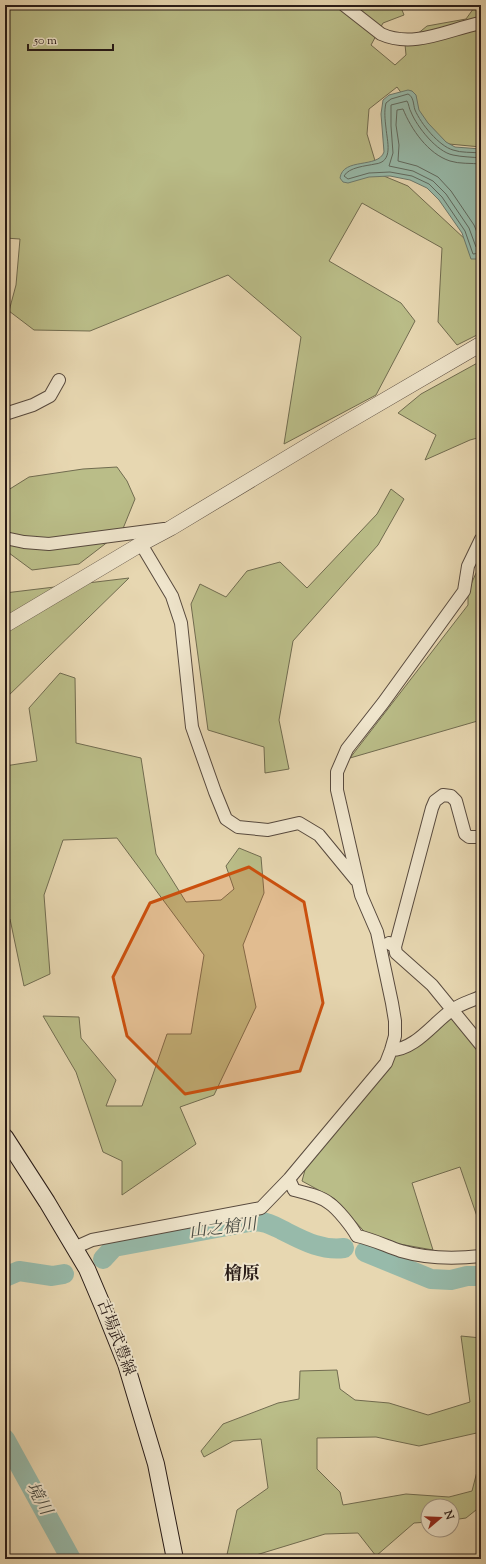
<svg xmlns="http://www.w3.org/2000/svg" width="486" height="1564" viewBox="0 0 486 1564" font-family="'Sorts Mill Goudy','Noto Serif JP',serif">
<rect width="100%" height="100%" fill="#e7d7b1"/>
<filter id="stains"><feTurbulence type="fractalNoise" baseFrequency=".005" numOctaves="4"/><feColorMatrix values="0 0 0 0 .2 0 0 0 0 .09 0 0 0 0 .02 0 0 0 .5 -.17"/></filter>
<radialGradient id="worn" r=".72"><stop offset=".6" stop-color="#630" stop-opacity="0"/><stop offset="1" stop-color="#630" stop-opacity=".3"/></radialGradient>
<path fill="#babd88" stroke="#716c50" d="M5,5H355L357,9L375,5H400L404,15L383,23L371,45L395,65L406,55L405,44L427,26L466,19L476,5H481V147L438,143L397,87L369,109L367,134L379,174L408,186L481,254V333L457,345L438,322L442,248L362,203L329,261L401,303L415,321L376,395L284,444L301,337L228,275L90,331L34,330L9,311L16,285L20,239L5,238Z
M481,361V437L470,440L425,460L436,435L398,413L421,394Z
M117,467L127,481L135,499L122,531L79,564L32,570L5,550V492L29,477L83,469Z
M391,489L404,499L378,545L293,641L279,720L289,769L265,773L264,747L208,730L191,604L200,584L226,597L247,571L280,562L307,588L377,514Z
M481,562V720L350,758L468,605V591Z
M129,578L5,699V593Z
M60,673L75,678L76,743L141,758L156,854L186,902L221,900L234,889L226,866L239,848L261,857L264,893L243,945L256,1007L214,1095L180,1107L196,1144L122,1195V1161L103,1152L76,1072L43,1016L79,1017L81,1038L116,1080L106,1106H142L167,1034H191L204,955L117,838L63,840L44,895L50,974L24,986L10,919H5V766L37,761L29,708Z
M461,1011L481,1045V1228L460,1167L412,1183L433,1250L371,1239L335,1199L302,1181L308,1159L394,1050Z
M461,1336L481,1338V1432L419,1446L376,1437L317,1438V1469L340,1492L343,1505L406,1494L449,1497L472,1491L481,1456V1506L466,1518L452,1520V1506H428V1522L414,1523L376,1556L358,1533L325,1534L243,1559H226L237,1510L268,1488L261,1439L233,1441L204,1457L201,1451L223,1424L278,1403L299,1399L300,1371L337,1370L340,1389L355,1400L389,1403L428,1415L470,1402Z"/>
<path fill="#97baaa" stroke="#6b7a6f" d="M408,90L412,91L416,95L419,110L428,123L446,142L455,147L481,149V255L477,259H471L462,233L439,200L427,188L410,180L390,176L369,177L348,183L343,182L340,178C343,157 378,169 384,152L381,114L383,100L389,95Z"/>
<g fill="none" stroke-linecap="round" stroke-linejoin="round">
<path stroke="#606a60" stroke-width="1" d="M481,153C472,152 461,153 453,150C439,146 421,124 415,110C413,104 414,97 408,94L391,99L386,103C384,111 385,120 386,128C387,141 394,162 375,164C366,166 349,167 344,176L348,179L369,173L390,172L412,176L429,184L442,197L465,231L473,254L481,253
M481,158C472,157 462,157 453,155C437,152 417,127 411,112C409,109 409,104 407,101L391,105V126L393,153L389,166L413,171L433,181L446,194L469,228L476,247L481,248
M481,164C471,163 459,164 450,161C428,154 411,129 403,109L397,110L396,125L399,145L398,161L417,166L438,177L451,191L474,225L481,242"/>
<path stroke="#97baaa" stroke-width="20" d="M365,1252L431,1279L451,1280L467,1276H481
M103,1259L114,1247L249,1222C253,1222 258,1221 262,1222C269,1223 276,1227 282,1230C302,1240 321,1251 344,1248
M5,1277L19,1271L52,1276L64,1274
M5,1439L71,1559"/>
<defs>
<path id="minor" d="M344,5L381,34C414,49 449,29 481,23
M5,414L33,405L50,396L59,380
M5,538L24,542L49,544L164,529
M141,544L172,596L181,623L192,727L215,792L226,819L238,827L268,830L299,823L319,835L356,880
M389,943L395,947L396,953L432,985L481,1045
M395,947L432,808L435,801L443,795L451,796L456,801L465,834L469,837H481
M391,1050C415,1050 434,1022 452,1010C460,1004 471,1001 480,997
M289,1179L294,1190C306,1193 320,1196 329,1203C338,1209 352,1227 357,1236C372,1239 386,1246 401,1251C428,1259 454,1259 481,1256
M74,1248L92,1240L261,1208L289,1179L386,1063L391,1050L395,1036V1021L392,1003L377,932L361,895L337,790V772L347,749L383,703L464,591L468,566L481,539"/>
<path id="tertiary" d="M5,625L141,544L171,528L332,431L481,344"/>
<path id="secondary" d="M5,1137L47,1202L87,1269L104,1309L126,1364L156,1464L175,1559"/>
</defs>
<use href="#minor" stroke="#584a3e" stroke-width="14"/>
<use href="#tertiary" stroke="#584a3e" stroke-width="16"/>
<use href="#secondary" stroke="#281b17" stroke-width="18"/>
<use href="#minor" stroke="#efe5cc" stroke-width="12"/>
<use href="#tertiary" stroke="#efe5cc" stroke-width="15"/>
<use href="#secondary" stroke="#efe5cc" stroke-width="16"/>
</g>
<path fill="#cb500e" fill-opacity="0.2" stroke="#cb500e" stroke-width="3" stroke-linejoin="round" d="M249,867L304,902L323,1003L300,1071L185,1094L127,1036L113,977L150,903Z"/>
<g text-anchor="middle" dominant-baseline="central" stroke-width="4" stroke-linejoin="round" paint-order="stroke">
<g font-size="16" fill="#281b17" stroke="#efe5cc">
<text transform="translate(115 1338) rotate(69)">古場武豊線</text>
</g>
<g font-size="17" font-style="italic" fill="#494b43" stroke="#efe5cc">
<text transform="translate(223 1229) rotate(-7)">山之槍川</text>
<text transform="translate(38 1499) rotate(61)">境川</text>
</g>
<g font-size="18" font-weight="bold" fill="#281b17" stroke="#efe5cc">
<text x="242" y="1275">檜原</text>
</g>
</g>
<rect width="486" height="1564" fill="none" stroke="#e7d7b1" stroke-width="20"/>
<rect x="6" y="6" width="474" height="1552" fill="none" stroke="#281b17" stroke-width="2"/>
<rect x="10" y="10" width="466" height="1544" fill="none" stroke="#281b17"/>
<g transform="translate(440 1518) rotate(71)"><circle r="19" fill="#efe5cc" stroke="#9f9484"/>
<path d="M0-3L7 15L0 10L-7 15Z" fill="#8f2418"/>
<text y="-6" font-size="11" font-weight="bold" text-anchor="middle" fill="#281b17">N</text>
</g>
<path d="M28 44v6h85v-6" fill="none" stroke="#281b17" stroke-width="2"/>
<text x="34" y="44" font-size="12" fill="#281b17" stroke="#efe5cc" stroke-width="3" paint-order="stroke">50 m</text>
<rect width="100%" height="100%" filter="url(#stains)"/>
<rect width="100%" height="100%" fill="url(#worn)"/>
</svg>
